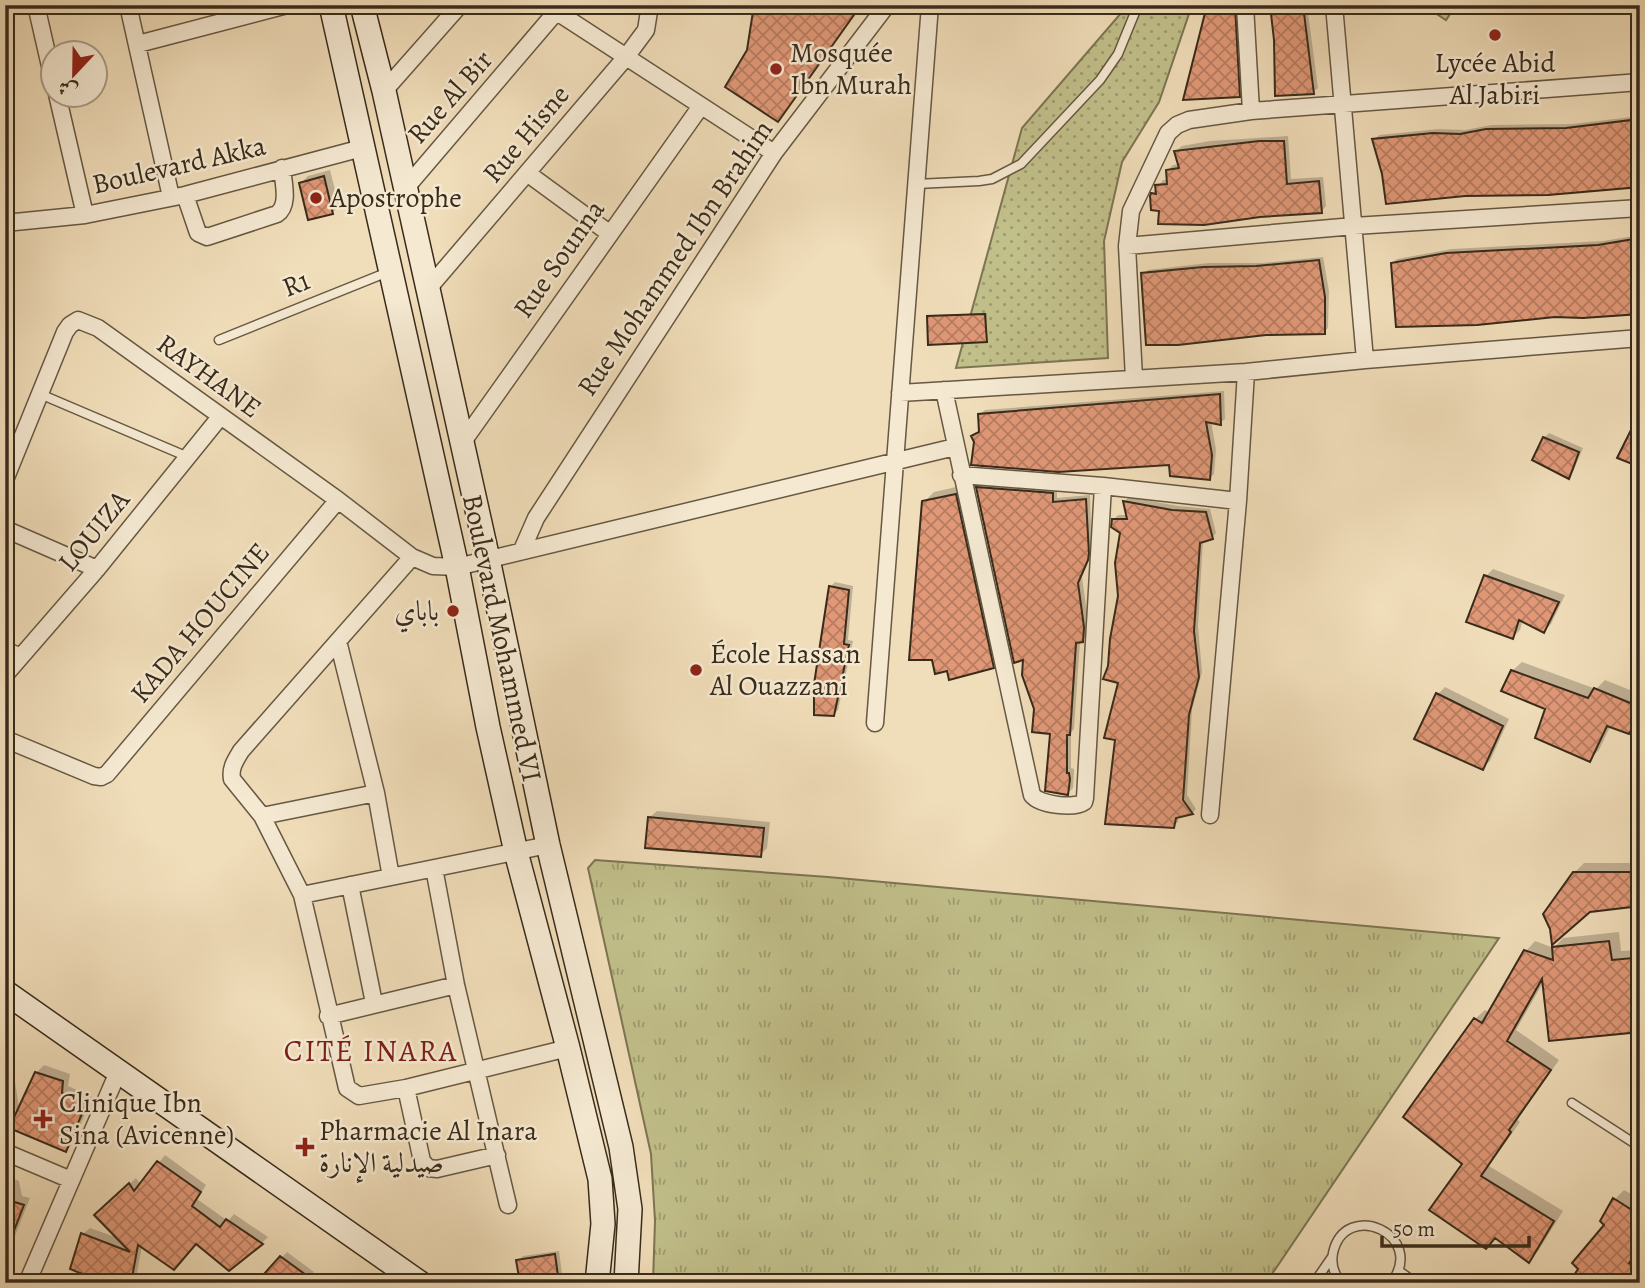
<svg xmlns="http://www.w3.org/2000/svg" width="1645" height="1288" viewBox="0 0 1645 1288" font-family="Alegreya,Amiri,serif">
<defs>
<pattern id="grass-tufts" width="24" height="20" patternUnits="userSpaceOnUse" patternTransform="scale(1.75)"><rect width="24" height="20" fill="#c1bf8a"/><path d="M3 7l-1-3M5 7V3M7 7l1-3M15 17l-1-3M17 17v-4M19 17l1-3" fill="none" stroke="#9e9b70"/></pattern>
<pattern id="park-dots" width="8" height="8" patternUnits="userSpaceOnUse" patternTransform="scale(1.75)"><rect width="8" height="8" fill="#c1bf8a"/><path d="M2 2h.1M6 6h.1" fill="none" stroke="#9e9b70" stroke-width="1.8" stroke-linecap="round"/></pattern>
<pattern id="building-cross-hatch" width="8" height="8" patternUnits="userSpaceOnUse" patternTransform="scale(1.75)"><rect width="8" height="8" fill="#e09877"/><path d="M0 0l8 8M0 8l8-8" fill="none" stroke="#b77c61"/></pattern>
</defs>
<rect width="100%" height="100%" fill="#f0ddb9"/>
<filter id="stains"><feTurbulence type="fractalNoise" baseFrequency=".00286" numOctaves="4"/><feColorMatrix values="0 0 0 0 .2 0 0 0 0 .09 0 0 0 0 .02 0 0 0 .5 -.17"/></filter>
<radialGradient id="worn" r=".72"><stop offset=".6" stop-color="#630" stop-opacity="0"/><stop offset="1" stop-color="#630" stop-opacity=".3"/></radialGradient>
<path fill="url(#grass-tufts)" stroke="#7c7552" stroke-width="2" d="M595,860L828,877L1499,938L1266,1283H653L655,1221L651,1154L588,868Z"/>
<path fill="url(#park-dots)" stroke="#7c7552" stroke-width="2" d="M1128,5H1192L1159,102L1122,162L1104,241L1108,358L956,368L1022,128Z"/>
<path fill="#c1bf8a" stroke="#7c7552" stroke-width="2" d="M1423,5H1456L1446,20Z"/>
<path fill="#0003" d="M756,5H862L787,110L778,120L749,50Z
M1209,5H1241L1246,88L1239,95Z
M1272,5H1307L1318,88L1313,92L1275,40Z
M1640,116V185L1384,174L1374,140L1379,135L1439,129L1465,130L1492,125L1572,124Z
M1288,136L1291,179L1323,177L1326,206L1321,212L1161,209L1152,194L1163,180H1169L1168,170L1173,165L1180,164L1176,151L1182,146L1210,141Z
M330,170L339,206L332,213L301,183L308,176Z
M1640,235V312L1392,263L1397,259L1452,249L1603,241Z
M1323,257L1329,291L1328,328L1324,332L1143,274L1148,270L1209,263H1262Z
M987,313L986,341L929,317L931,315Z
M1224,391L1225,419L1220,423L1211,421L1216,450L1214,474L1210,478L1171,463L976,442L973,436L981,430L980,414L985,410Z
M1549,433L1583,448L1573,472L1568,477L1544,438Z
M982,483L1057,488V498L1090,495L1092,554L1082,577L1088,621V635L1080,641L1074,729L1071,732V768L1074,769V774L1073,788L1068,793L1052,732L1035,709L1025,658L978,487Z
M965,485L1002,657L993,666L949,669L924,502L934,492Z
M1129,497L1178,506L1210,509L1216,533L1212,538L1203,540L1198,626L1202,672L1192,709L1187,795L1196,809L1192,813L1179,815L1178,822L1173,826L1120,682L1110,666L1120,596L1122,532L1113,520L1118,515H1128L1125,501Z
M1640,512V531L1632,528Z
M1493,569L1565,595L1551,624L1544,631L1523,620L1520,630L1513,637L1486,576Z
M835,582L853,586L848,640L853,641L838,710L834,714L830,587Z
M1522,662L1596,689L1605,680L1640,694V719L1628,732L1611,725L1599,750L1589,760L1547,708L1512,671Z
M1445,687L1509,719L1490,761L1482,768L1438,694Z
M657,811L770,822L767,848L760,855L649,818Z
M1584,863H1640V905L1574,873Z
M1619,932L1621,951L1640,950V1030L1544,981L1516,1030L1559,1060L1517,1119L1520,1122L1489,1166L1563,1211L1538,1251L1529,1260L1464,1164L1475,1019L1485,1010L1490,1013L1526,951L1535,941L1554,948L1563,938Z
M9,1045L19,1107L12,1114L5,1111V1046Z
M44,1065L70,1074L68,1086L92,1097L73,1143L66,1150L36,1073Z
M165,1155L206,1185L197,1199L228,1221L234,1214L268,1237L262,1243L197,1242L142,1246L135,1283H105L83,1234L90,1228L121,1239L97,1215L136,1178L141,1185Z
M5,1175L19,1181L22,1196L30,1198L15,1236L5,1245Z
M1624,1190L1640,1199V1249L1638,1252L1640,1254V1283L1607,1224L1615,1199Z
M559,1251L563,1281L561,1283H522L518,1261L523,1256Z
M287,1252L314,1272L307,1283H258Z"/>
<path fill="url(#building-cross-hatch)" stroke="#382b1a" stroke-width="2" d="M754,5H861L778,122L725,87L747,50Z
M1207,5H1235L1240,97L1183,100Z
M1270,5H1303L1314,94L1275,96L1274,40Z
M1640,119V187L1548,195L1465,196L1386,204L1382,174L1372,139L1433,133L1460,134L1486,129L1566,128Z
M1259,141H1284L1287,184L1319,181L1322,213L1260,217L1204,225L1158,224L1159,211L1151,210L1150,196L1151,193L1156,194L1155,185L1167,184L1166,170L1179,168L1174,151Z
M324,176L333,214L308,220L299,183Z
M1640,238V314L1583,318L1555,317L1477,325L1396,327L1391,263L1446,253L1598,245Z
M1319,260L1325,297V334L1266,335L1178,345H1146L1141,273L1203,267L1256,266Z
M985,314L987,342L928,345L927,316Z
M1220,394L1221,425L1206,422L1212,455L1210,480L1170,476L1169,465L1058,472L971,465L974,442L971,436L979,432L978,414Z
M1640,412V467L1617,458Z
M1543,437L1579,452L1569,479L1532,460Z
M976,487L1053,493V502L1086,499L1089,554L1088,560L1078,583L1084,627L1083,642L1076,643L1070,735H1067V773H1069L1070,779L1068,795L1045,791L1050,734L1032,732L1034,709L1022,675L1023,660L1014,663Z
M956,494L994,668L949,680L947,671L935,674L932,660H909L922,501Z
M1123,501L1172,510L1206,512L1213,539L1200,543L1194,631L1199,677L1189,715L1183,800L1193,814L1176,818L1174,828L1105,824L1115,740L1104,738L1118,683L1103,679L1108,666L1110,639L1118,596L1115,563L1120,533L1111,527L1112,519H1127Z
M1484,575L1559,602L1544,633L1519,620L1513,639L1466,622Z
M829,586L849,590L844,644L849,645L834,716L814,715V684Z
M1511,670L1588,698L1594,688L1640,707V713L1629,734L1607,726L1590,762L1535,738L1545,709L1501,691Z
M1436,693L1503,726L1483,770L1414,739Z
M648,817L764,828L761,857L645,848Z
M1573,872H1640V906L1590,912L1552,945L1550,929L1543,914Z
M1609,941L1612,960L1633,958L1640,1007V1032L1549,1041L1542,979L1507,1041L1551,1070L1509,1130L1511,1132L1481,1176L1554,1221L1529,1263L1495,1238L1486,1249L1429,1210L1462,1164L1403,1117L1474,1018L1482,1023L1524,950L1553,960L1552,947Z
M35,1072L63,1081L62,1093L86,1104L66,1152L9,1128Z
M157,1161L201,1192L192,1206L220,1227L226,1219L263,1244L229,1271L196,1244L174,1270L138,1245L131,1283H105L70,1269L81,1233L130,1252L94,1215L129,1183L134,1191Z
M1613,1198L1640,1215V1249L1629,1263L1640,1271V1283H1569L1578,1269L1572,1263L1604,1225L1600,1221Z
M5,1199L24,1205L6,1251H5Z
M555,1254L559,1283H520L516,1260Z
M280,1256L317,1283H256Z"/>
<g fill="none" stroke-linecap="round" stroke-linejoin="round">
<defs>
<path id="service" d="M916,184L979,181L992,179L1021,164L1100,80L1118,54L1138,5
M219,340L388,272
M40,394L188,457
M5,646L25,654
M1572,1103L1640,1147
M1399,1271L1416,1283
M1314,1283L1332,1257
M1342,1283C1334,1275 1331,1264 1333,1253C1345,1198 1428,1235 1391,1283"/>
<path id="minor" d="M36,5L52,75
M128,5L171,197
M1245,5L1251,111
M1334,5L1365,360
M557,12L774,153
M138,44L287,5
M1640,82L1251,111L1189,120L1177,125L1168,133L1131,211L1127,246L1354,226L1640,208
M384,91L460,5
M57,94L85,215
M527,173L609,233
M404,190L562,5
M185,195L198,233L207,237L277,214C290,205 283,182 282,168
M5,223L85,215L185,195L362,148
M1127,246L1134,378
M427,290L626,57L646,30L650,5
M944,390L1032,795C1040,805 1074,809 1084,802L1085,798L1103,486
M900,393L1246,372L1365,360L1640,338
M462,443L701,106
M961,475L1103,486L1238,501
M5,480L65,332L70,325L78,320L98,328L338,500L412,557L433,566L457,567L955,447
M5,529L97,569
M522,550L536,518L774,153L887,5
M412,557L241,751C235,761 230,768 232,779L262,816L302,895L347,1088L359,1096L406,1088L568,1048
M338,641L376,793L391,877
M5,675L97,569L220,417
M875,723L930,5
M5,739L94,776L101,777L107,774L338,500
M1210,815L1238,501L1246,372
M262,816L376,793
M434,868L456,985L508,1205
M350,885L374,1003
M302,895L548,845
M328,1016L456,985
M406,1088L422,1161L428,1168L437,1169L497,1155
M5,1152L71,1180
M27,1283L118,1072"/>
<path id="secondary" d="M331,5L457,567L488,727L516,852L568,1048L600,1179L603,1224L597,1283
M362,5L384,91L488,559L548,845L621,1147L630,1209L626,1283
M5,992L420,1283"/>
</defs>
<use href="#service" stroke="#665842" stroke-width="11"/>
<use href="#minor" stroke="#665842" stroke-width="19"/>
<use href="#secondary" stroke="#382b1a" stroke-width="26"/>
<use href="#service" stroke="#f5e9d2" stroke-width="8"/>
<use href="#minor" stroke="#f5e9d2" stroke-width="16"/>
<use href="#secondary" stroke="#f5e9d2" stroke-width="23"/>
</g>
<g fill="#8f2418" stroke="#f5e9d2" stroke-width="2.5">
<circle cx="1495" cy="35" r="7"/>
<circle cx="776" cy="69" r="7"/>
<circle cx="316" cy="198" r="7"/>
<circle cx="453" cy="611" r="7"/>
<circle cx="696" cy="670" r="7"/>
<path d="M39.5 1108.5h7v7h7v7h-7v7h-7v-7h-7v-7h7z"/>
<path d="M301.5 1136.5h7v7h7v7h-7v7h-7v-7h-7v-7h7z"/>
</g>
<g text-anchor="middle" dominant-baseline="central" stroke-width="5" stroke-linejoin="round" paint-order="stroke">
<g font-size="28" fill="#382b1a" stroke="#f5e9d2" text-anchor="start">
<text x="790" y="53">Mosquée<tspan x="790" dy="32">Ibn Murah</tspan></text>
<text x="1495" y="63" text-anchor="middle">Lycée Abid<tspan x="1495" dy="32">Al Jabiri</tspan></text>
<text x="330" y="198">Apostrophe</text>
<text x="439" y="611" text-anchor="end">باباي</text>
<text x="710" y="654">École Hassan<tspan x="710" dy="32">Al Ouazzani</tspan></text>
<text x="59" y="1103">Clinique Ibn<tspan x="59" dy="32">Sina (Avicenne)</tspan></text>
<text x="319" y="1131">Pharmacie Al Inara<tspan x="319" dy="32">صيدلية الإنارة</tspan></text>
</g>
<g font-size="28" fill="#382b1a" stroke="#f5e9d2">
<text transform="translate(450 97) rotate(-49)">Rue Al Bir</text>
<text transform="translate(526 134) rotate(-50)">Rue Hisne</text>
<text transform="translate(179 165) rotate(-13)">Boulevard Akka</text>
<text transform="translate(675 258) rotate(-56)">Rue Mohammed Ibn Brahim</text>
<text transform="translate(559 259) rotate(-55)">Rue Sounna</text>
<text transform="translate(296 284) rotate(-22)">R1</text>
<text transform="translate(209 376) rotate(36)">RAYHANE</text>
<text transform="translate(94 531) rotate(-51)">LOUIZA</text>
<text transform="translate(200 623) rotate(-50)">KADA HOUCINE</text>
<text transform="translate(502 638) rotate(78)">Boulevard Mohammed VI</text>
</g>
<g font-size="30" letter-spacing="2" fill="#7a1f14" stroke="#f5e9d2">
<text x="371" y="1051">CITÉ INARA</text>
</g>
</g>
<rect width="1645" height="1288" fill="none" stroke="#f0ddb9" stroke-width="28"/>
<rect x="7" y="7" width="1631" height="1274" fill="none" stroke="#382b1a" stroke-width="3.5"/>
<rect x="14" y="14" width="1617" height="1260" fill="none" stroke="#382b1a" stroke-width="2"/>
<g transform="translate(74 74) rotate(202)"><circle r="33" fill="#f5e9d2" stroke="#a99d88" stroke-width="2"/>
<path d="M0-5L12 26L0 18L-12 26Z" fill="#8f2418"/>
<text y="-10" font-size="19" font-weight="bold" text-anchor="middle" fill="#382b1a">ش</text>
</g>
<path d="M1382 1236v10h147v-10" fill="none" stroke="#382b1a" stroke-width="3.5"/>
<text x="1393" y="1236" font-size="21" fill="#382b1a" stroke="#f5e9d2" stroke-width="5" paint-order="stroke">50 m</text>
<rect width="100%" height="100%" filter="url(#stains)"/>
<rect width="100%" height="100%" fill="url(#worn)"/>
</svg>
